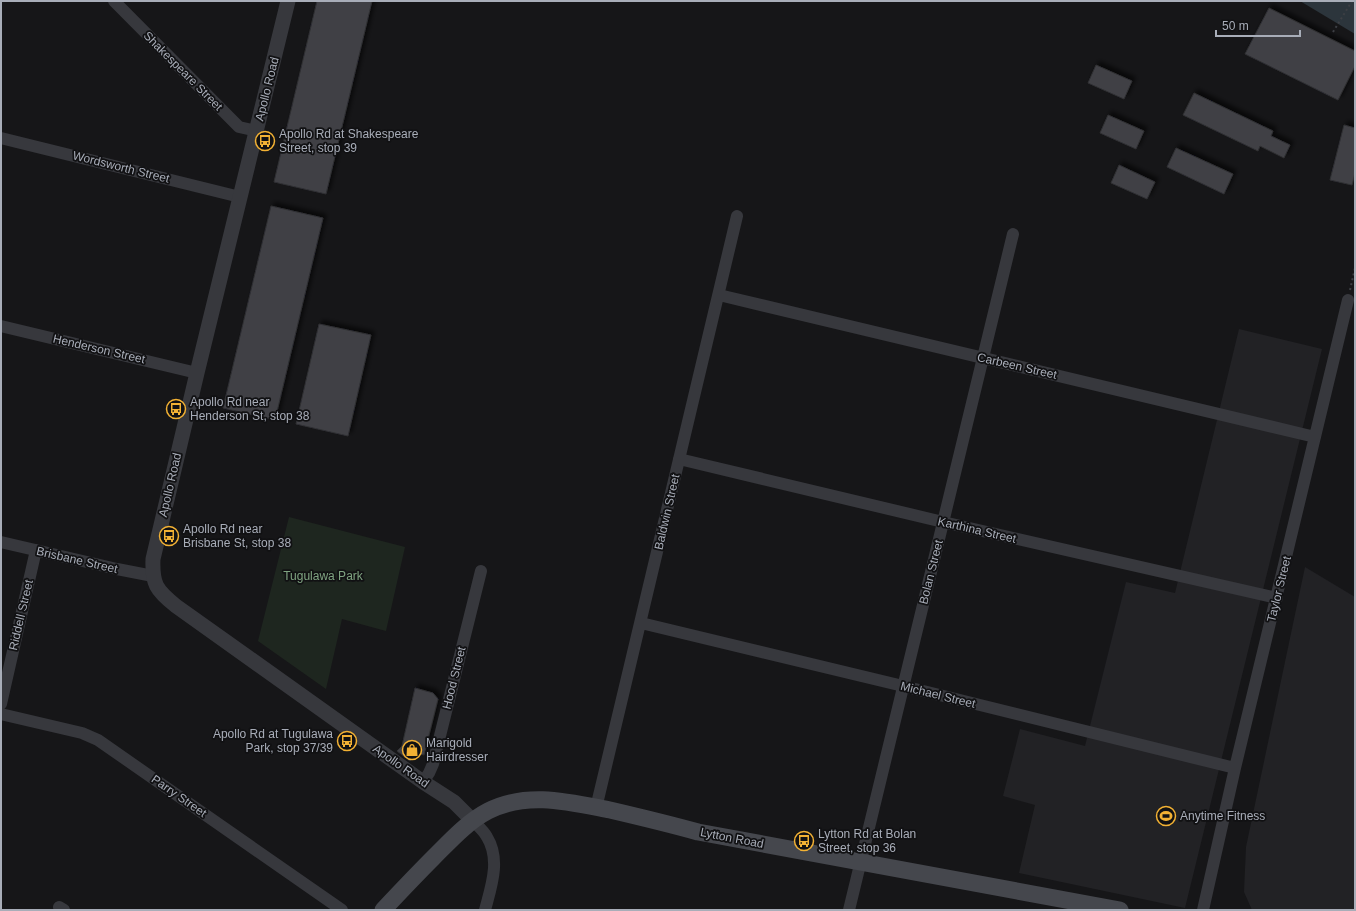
<svg xmlns="http://www.w3.org/2000/svg" width="1356" height="911" viewBox="0 0 1356 911" font-family="Arial,sans-serif">
<defs>
<filter id="shadow"><feDropShadow dx="3.5" dy="-3.5" stdDeviation="2" flood-color="#0009"/></filter>
</defs>
<rect width="100%" height="100%" fill="#161618"/>
<path fill="#222225" d="M1239,329L1322,349L1185,908L1019,873L1035,805L1003,796L1020,729L1085,746L1126,582L1175,593Z
M1305,567L1355,597V910H1252L1244,892L1246,847Z"/>
<path fill="#1e261f" d="M289,517L405,547L386,631L342,619L326,689L258,641Z"/>
<path fill="#2c353c" d="M1300,1H1355V34Z"/>
<path fill="#404145" stroke="#303034" filter="url(#shadow)" d="M317,1H372L326,194L274,182Z
M1269,8L1355,51V66L1338,100L1245,54Z
M1096,65L1132,81L1124,99L1088,83Z
M1194,93L1273,131L1271,136L1290,145L1284,158L1260,146L1258,151L1183,115Z
M1108,115L1144,131L1136,149L1100,133Z
M1344,125L1355,128V173L1352,185L1330,180Z
M1176,148L1233,174L1224,194L1167,167Z
M1119,165L1155,182L1147,199L1111,183Z
M271,206L323,218L275,420L223,408Z
M319,324L371,335L348,436L296,424Z
M415,688L433,693L438,699L424,755L415,753L410,761L397,751L402,746Z"/>
<g fill="none" stroke-linecap="round" stroke-linejoin="round">
<path stroke="#3d3f44" stroke-width="2" stroke-dasharray="2 3" stroke-linecap="butt" d="M1333,32L1352,1
M1350,290L1355,268"/>
<path stroke="#37383d" stroke-width="12" d="M114,1L239,127L257,131
M1,138L240,197
M719,295L1315,437
M1,326L197,373
M679,459L943,522L1277,598
M1,542L117,569L153,576
M641,623L903,686L1235,768
M1,704L36,550
M1,714L82,733L98,740L342,910
M423,782L429,773L433,764L481,571
M596,808L737,216
M473,821C478,826 484,831 487,837C501,860 491,887 485,910
M59,907L64,910
M849,910L1013,234
M1203,910L1235,768L1348,300"/>
<path stroke="#37383d" stroke-width="15" d="M288,1L197,373L153,559C152,584 156,590 176,606L423,782L454,802L473,821"/>
<path stroke="#45474d" stroke-width="17" d="M383,910C399,893 416,875 433,858C450,841 467,822 488,811C527,791 569,802 610,810C640,817 669,824 698,832L1120,910"/>
</g>
<defs>
<symbol id="bus-ring" viewBox="-11 -11 22 22"><circle r="9.5" fill="#111113" stroke="#f2b134" stroke-width="1.5"/><path d="M-5-6H5V4H4V6H2V4H-2V6H-4V4H-5ZM-3.5-4V0h7V-4ZM-3.5 1.2v1.5H-2V1.2ZM2 1.2v1.5H3.5V1.2Z" fill="#f2b134"/></symbol>
<symbol id="shop-ring" viewBox="-11 -11 22 22"><circle r="9.5" fill="#111113" stroke="#f2b134" stroke-width="1.5"/><path d="M-5-2.5h2.3a2.7 3.5 0 0 1 5.4 0H5L5.5 6h-11ZM-1.5-2.5h3a1.5 2.3 0 0 0-3 0Z" fill="#f2b134"/></symbol>
<symbol id="stadium-ring" viewBox="-11 -11 22 22"><circle r="9.5" fill="#111113" stroke="#f2b134" stroke-width="1.5"/><path d="M0-5a6.5 5 0 1 0 0 10a6.5 5 0 1 0 0-10ZM-3.5-1.8h7v3.6h-7Z" fill="#f2b134"/></symbol>
</defs>
<g fill-rule="evenodd">
<use href="#bus-ring" x="254" y="130" width="22" height="22"/>
<use href="#bus-ring" x="165" y="398" width="22" height="22"/>
<use href="#bus-ring" x="158" y="525" width="22" height="22"/>
<use href="#bus-ring" x="336" y="730" width="22" height="22"/>
<use href="#shop-ring" x="401" y="739" width="22" height="22"/>
<use href="#stadium-ring" x="1155" y="805" width="22" height="22"/>
<use href="#bus-ring" x="793" y="830" width="22" height="22"/>
</g>
<g text-anchor="middle" dominant-baseline="central" stroke-width="3.5" stroke-linejoin="round" paint-order="stroke">
<g font-size="12" fill="#a8adb8" stroke="#111113">
<text transform="translate(183 71) rotate(45)">Shakespeare Street</text>
<text transform="translate(267 89) rotate(-76)">Apollo Road</text>
<text transform="translate(121 167) rotate(14)">Wordsworth Street</text>
<text transform="translate(99 349) rotate(13)">Henderson Street</text>
<text transform="translate(1017 366) rotate(13)">Carbeen Street</text>
<text transform="translate(170 485) rotate(-77)">Apollo Road</text>
<text transform="translate(667 512) rotate(-77)">Baldwin Street</text>
<text transform="translate(977 530) rotate(13)">Karthina Street</text>
<text transform="translate(77 560) rotate(13)">Brisbane Street</text>
<text transform="translate(931 572) rotate(-76)">Bolan Street</text>
<text transform="translate(1279 589) rotate(-76)">Taylor Street</text>
<text transform="translate(21 615) rotate(-77)">Riddell Street</text>
<text transform="translate(454 678) rotate(-76)">Hood Street</text>
<text transform="translate(938 695) rotate(14)">Michael Street</text>
<text transform="translate(401 766) rotate(35)">Apollo Road</text>
<text transform="translate(179 796) rotate(35)">Parry Street</text>
<text transform="translate(732 838) rotate(11)">Lytton Road</text>
</g>
<g font-size="12" fill="#a8adb8" stroke="#111113" text-anchor="start">
<text x="279" y="134">Apollo Rd at Shakespeare<tspan x="279" dy="14">Street, stop 39</tspan></text>
<text x="190" y="402">Apollo Rd near<tspan x="190" dy="14">Henderson St, stop 38</tspan></text>
<text x="183" y="529">Apollo Rd near<tspan x="183" dy="14">Brisbane St, stop 38</tspan></text>
<text x="333" y="734" text-anchor="end">Apollo Rd at Tugulawa<tspan x="333" dy="14">Park, stop 37/39</tspan></text>
<text x="426" y="743">Marigold<tspan x="426" dy="14">Hairdresser</tspan></text>
<text x="1180" y="816">Anytime Fitness</text>
<text x="818" y="834">Lytton Rd at Bolan<tspan x="818" dy="14">Street, stop 36</tspan></text>
</g>
<g font-size="12" fill="#7fa381" stroke="#111113">
<text x="323" y="576">Tugulawa Park</text>
</g>
</g>
<rect width="1356" height="911" fill="none" stroke="#a8adb8" stroke-width="4"/>
<path d="M1216 30v6h84v-6" fill="none" stroke="#a8adb8" stroke-width="2"/>
<text x="1222" y="30" font-size="12" fill="#a8adb8" stroke="#111113" stroke-width="3" paint-order="stroke">50 m</text>
</svg>
